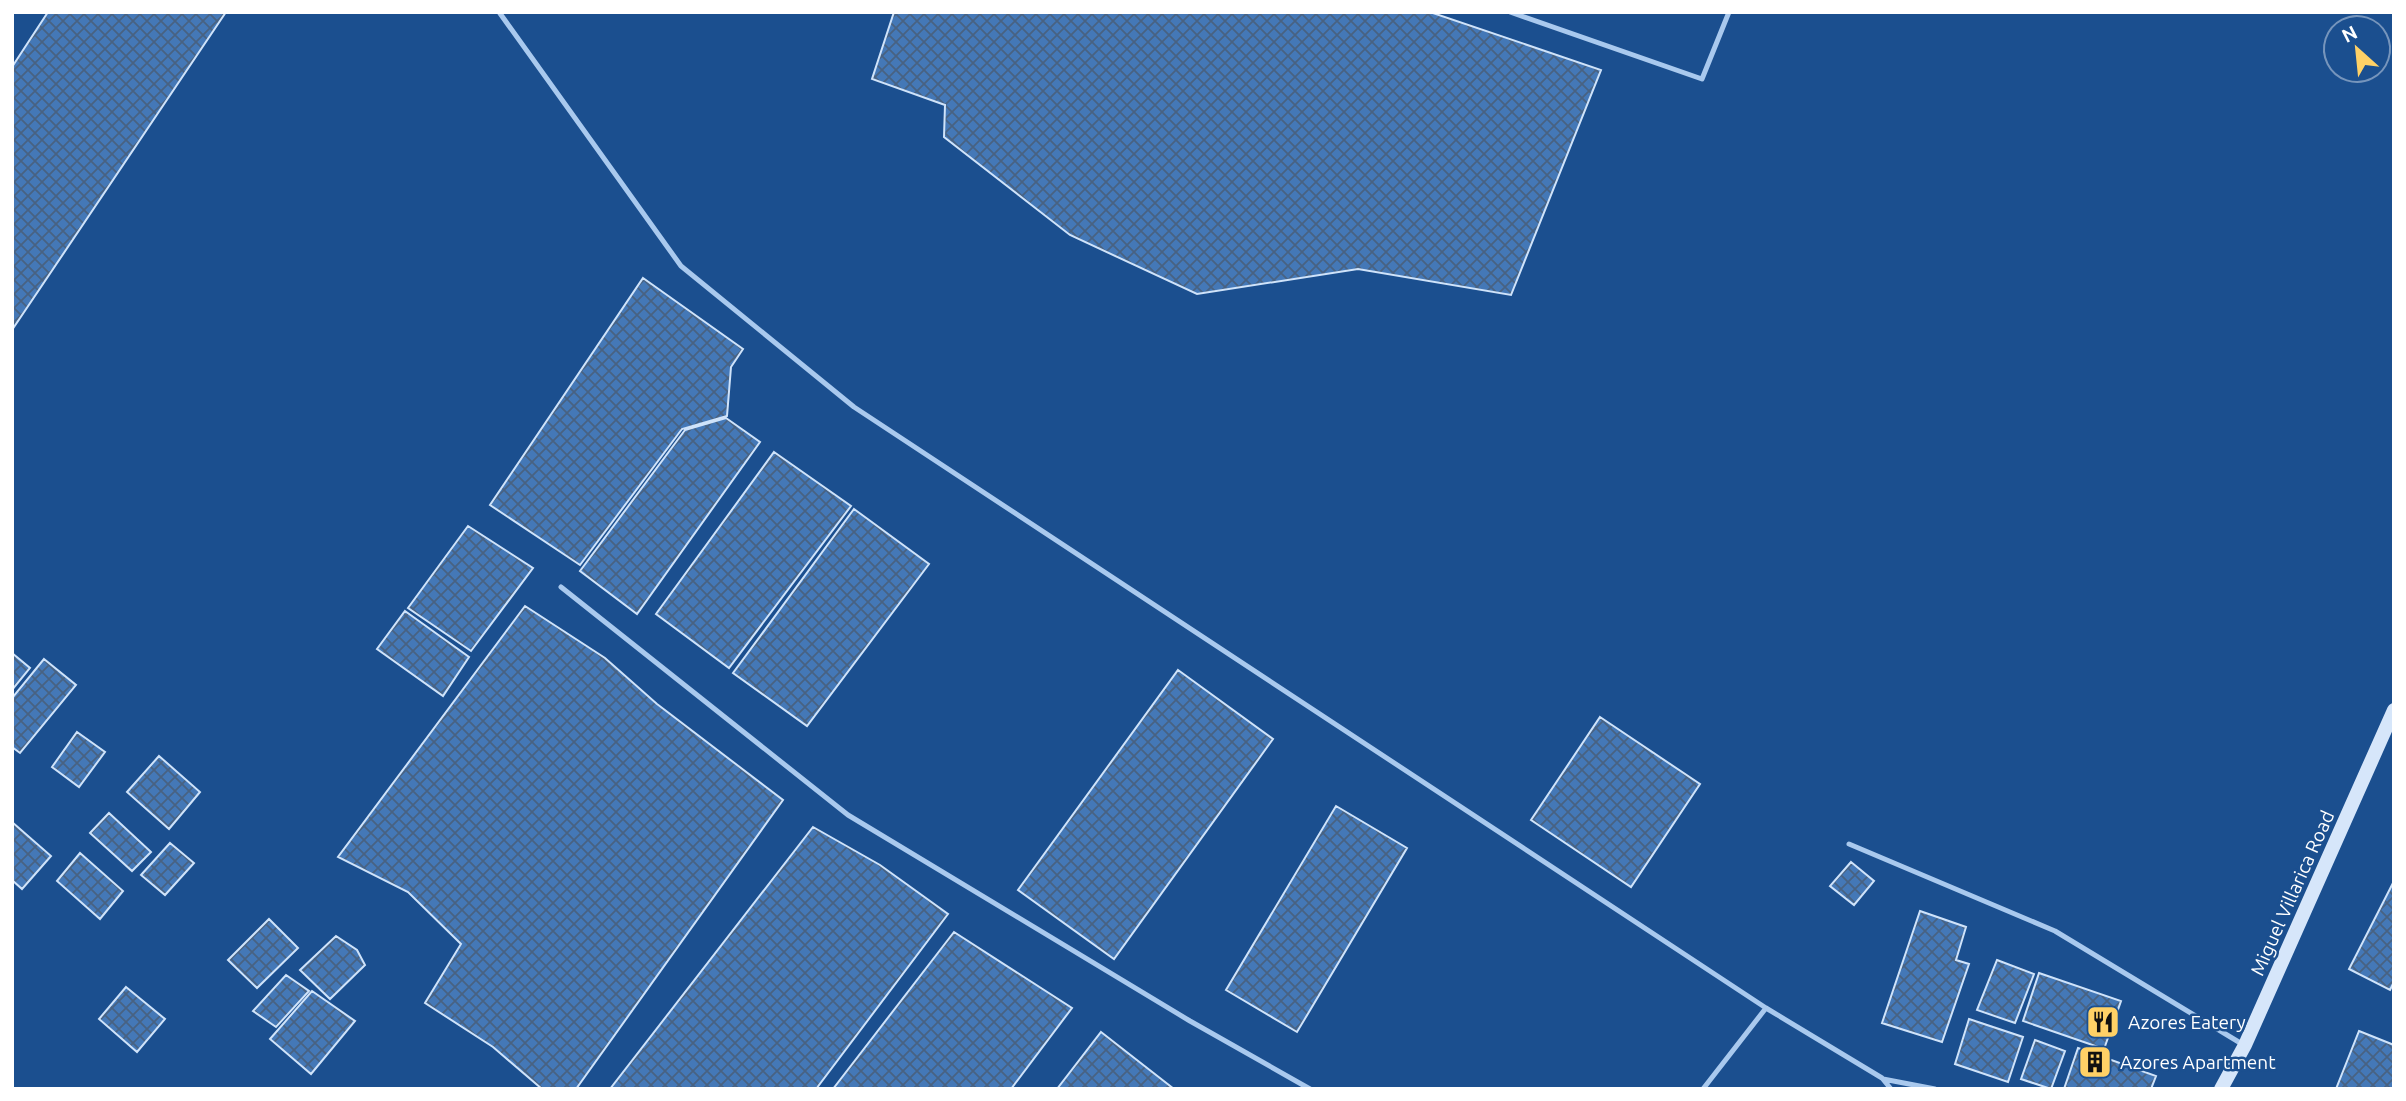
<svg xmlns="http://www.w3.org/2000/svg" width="2406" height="1101" viewBox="0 0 2406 1101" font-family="Ubuntu,sans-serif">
<defs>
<pattern id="building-cross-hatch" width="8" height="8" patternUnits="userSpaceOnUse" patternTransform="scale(1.75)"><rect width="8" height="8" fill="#4478b7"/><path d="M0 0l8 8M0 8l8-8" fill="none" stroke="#486282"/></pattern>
</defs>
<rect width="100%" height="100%" fill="#1b4f8f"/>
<path fill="url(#building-cross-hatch)" stroke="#cfe3fa" stroke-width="2" d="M48,12H226L12,330V67Z
M894,12H1430L1601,70L1511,295L1358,269L1197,294L1070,235L944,137L945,105L872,79Z
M643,278L743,349L731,367L727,416L682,429L580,565L490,505Z
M726,418L760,442L637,614L580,571L685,430Z
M774,452L851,506L729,668L656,614Z
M854,509L929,564L807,726L733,673Z
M468,526L533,568L471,651L408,608Z
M525,606L605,658L657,704L783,800L576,1089H542L493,1047L425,1003L461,944L408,892L338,857Z
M405,611L469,657L443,696L377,649Z
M12,653L30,668L12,690Z
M44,659L76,685L20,753L12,747V698Z
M1178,670L1273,739L1114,959L1018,890Z
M1600,717L1700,784L1631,887L1531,820Z
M77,732L105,752L79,787L52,767Z
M159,756L200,792L169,829L127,792Z
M1336,806L1407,848L1297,1032L1226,990Z
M109,813L151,852L132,871L90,833Z
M12,822L51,856L22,889L12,880Z
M813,827L880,865L948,914L816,1089H610Z
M170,843L194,863L165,895L141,875Z
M80,853L123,891L100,919L57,881Z
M1851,862L1874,881L1854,905L1830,886Z
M2394,881V982L2390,990L2349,969Z
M1920,911L1966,927L1956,960L1969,964L1942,1042L1882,1023Z
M269,919L298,948L257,988L228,960Z
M954,932L1072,1008L1011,1089H833Z
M336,936L357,950L365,965L330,999L300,970Z
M1997,960L2034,974L2015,1023L1977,1010Z
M2039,973L2121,1001L2104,1049L2023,1021Z
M286,975L309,991L276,1027L253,1011Z
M126,987L165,1019L137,1052L99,1019Z
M312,991L355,1021L311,1074L270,1039Z
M1969,1019L2023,1037L2008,1082L1955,1064Z
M2359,1031L2394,1045V1089H2336Z
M1101,1032L1174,1089H1057Z
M2035,1040L2065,1051L2051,1089L2021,1079Z
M2078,1048L2156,1076L2151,1089H2064Z"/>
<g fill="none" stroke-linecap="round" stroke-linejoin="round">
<path stroke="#a9c9ee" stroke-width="5" d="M499,12L681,266L854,407L1766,1008L1882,1078L1891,1089
M1510,12L1702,79L1729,12
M561,587L848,815L1190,1021L1310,1089
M1849,844L2055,931L2242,1044
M1883,1079L1935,1089
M1703,1089L1766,1008"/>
<path stroke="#d6e6fa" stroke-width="14" d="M2221,1089L2245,1045L2394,710"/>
</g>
<defs>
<symbol id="restaurant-square" viewBox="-11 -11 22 22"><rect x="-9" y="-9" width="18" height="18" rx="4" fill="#ffd166" stroke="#1b4f8f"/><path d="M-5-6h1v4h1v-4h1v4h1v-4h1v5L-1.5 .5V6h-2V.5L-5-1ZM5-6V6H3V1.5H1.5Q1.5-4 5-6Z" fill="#111"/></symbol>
<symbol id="building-square" viewBox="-11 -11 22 22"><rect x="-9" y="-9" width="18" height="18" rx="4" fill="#ffd166" stroke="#1b4f8f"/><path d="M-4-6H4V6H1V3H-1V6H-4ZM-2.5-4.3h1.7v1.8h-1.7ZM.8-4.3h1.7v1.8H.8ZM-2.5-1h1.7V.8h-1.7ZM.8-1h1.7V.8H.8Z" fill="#111"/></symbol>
</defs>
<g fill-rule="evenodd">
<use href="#restaurant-square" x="2084" y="1003" width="38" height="38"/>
<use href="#building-square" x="2076" y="1043" width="38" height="38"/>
</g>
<g text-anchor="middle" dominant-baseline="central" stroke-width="5" stroke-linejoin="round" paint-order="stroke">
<g font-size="19" fill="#fff" stroke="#1b4f8f">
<text transform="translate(2292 893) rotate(-66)">Miguel Villarica Road</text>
</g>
<g font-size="19" fill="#fff" stroke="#1b4f8f" text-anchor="start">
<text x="2128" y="1022">Azores Eatery</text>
<text x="2120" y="1062">Azores Apartment</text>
</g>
</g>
<rect width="2406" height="1101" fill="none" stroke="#ffffff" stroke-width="28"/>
<g transform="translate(2357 49) rotate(333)"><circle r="33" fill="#1b4f8f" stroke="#7695bc" stroke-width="2"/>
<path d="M0-5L12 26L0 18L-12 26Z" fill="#ffd166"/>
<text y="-10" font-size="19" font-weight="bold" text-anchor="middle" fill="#ffffff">N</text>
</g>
</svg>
